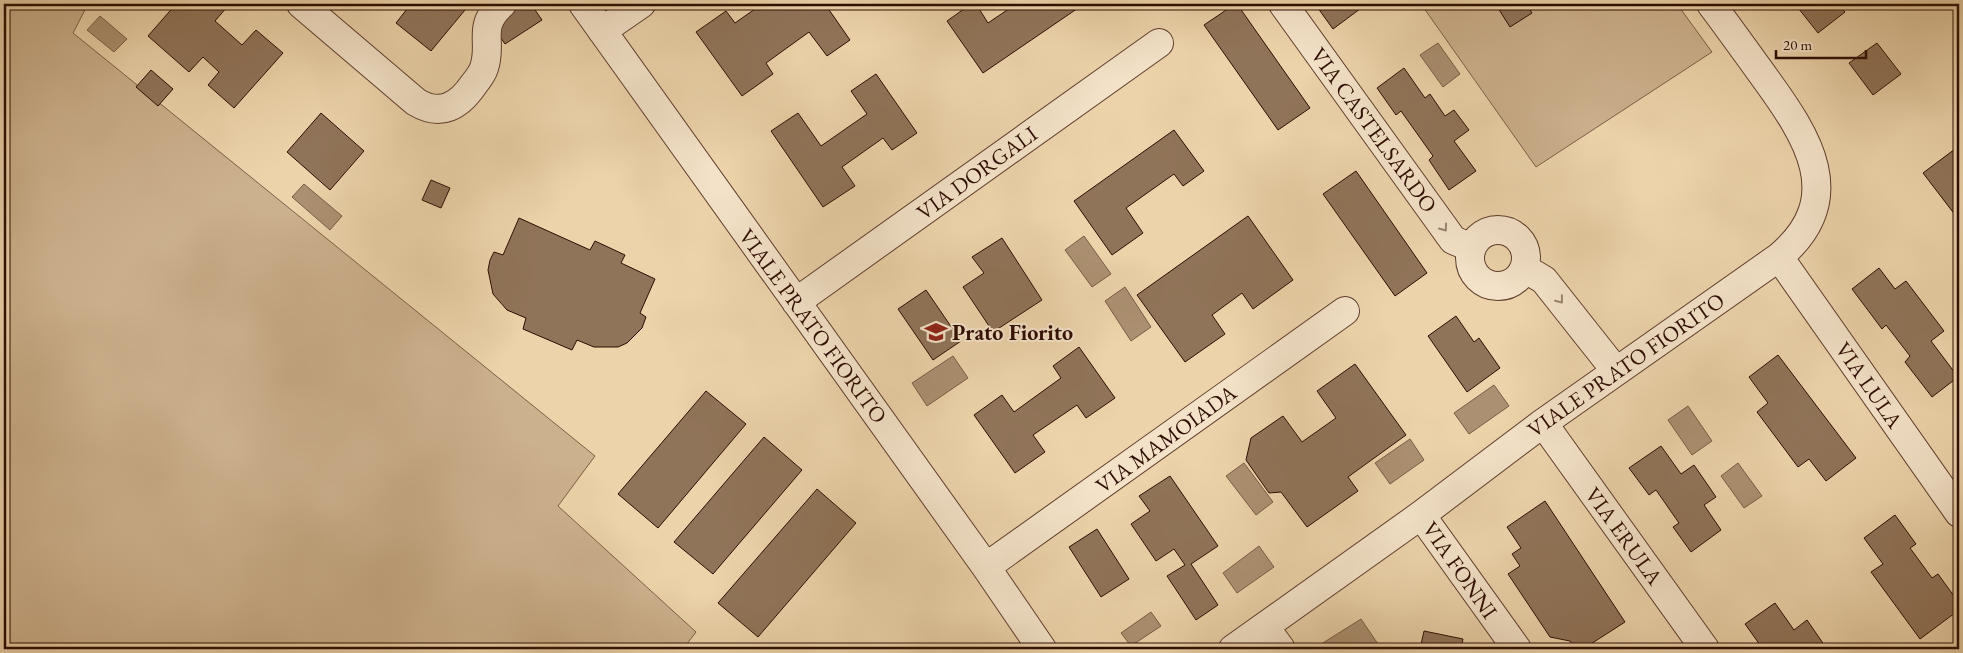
<svg xmlns="http://www.w3.org/2000/svg" width="1963" height="653" viewBox="0 0 1963 653" font-family="'EB Garamond',serif">
<rect width="100%" height="100%" fill="#ecd3aa"/>
<filter id="stains"><feTurbulence type="fractalNoise" baseFrequency=".004" numOctaves="4"/><feColorMatrix values="0 0 0 0 .2 0 0 0 0 .09 0 0 0 0 .02 0 0 0 .5 -.17"/></filter>
<radialGradient id="worn" r=".72"><stop offset=".6" stop-color="#630" stop-opacity="0"/><stop offset="1" stop-color="#630" stop-opacity=".3"/></radialGradient>
<path fill="#ccb18d" stroke="#7c5f47" d="M4,4H88L73,33L595,456L558,506L696,632L683,649H4Z
M1421,4H1677L1712,52L1536,167Z"/>
<path fill="#ab9071" stroke="#795c44" d="M100,16L127,39L114,52L87,30Z
M1438,43L1460,74L1443,87L1420,55Z
M304,184L342,216L330,230L292,197Z
M1084,236L1111,274L1092,287L1065,250Z
M1125,287L1151,327L1131,341L1105,301Z
M953,356L968,378L927,406L912,383Z
M1494,385L1509,406L1469,434L1454,413Z
M1688,406L1712,441L1692,455L1668,420Z
M1410,439L1424,460L1390,484L1375,463Z
M1244,463L1273,502L1256,515L1226,476Z
M1738,463L1762,496L1744,508L1721,476Z
M1259,546L1274,567L1237,593L1223,573Z
M1151,612L1161,626L1131,646L1121,633Z
M1361,619L1378,644L1370,649H1320L1318,646Z"/>
<path fill="#907459" stroke="#2d0d01" d="M176,4H223L227,7L215,21L242,45L256,30L283,53L234,108L208,85L219,72L203,57L189,72L148,36Z
M401,4H470L431,51L396,23L407,9Z
M525,4H531L542,20L505,44L492,25Z
M762,4H825L850,40L827,56L809,32L766,63L773,74L742,96L696,32L726,11L735,23Z
M971,4H976L988,23L1016,4H1084L983,73L947,21Z
M1235,4H1237L1310,108L1278,130L1204,25Z
M1315,4H1356L1360,9L1333,29Z
M1504,4H1526L1532,13L1510,27L1498,8Z
M1795,4H1838L1845,12L1818,33Z
M1877,43L1901,74L1873,95L1849,63Z
M1404,68L1425,98L1430,94L1445,116L1454,110L1469,130L1454,141L1476,171L1449,190L1429,160L1433,156L1401,111L1396,115L1377,88Z
M151,70L173,89L158,106L136,87Z
M876,74L917,133L892,150L883,138L842,167L855,186L823,207L771,131L798,113L821,146L867,114L851,91Z
M321,113L364,151L330,190L287,152Z
M1174,130L1204,171L1183,186L1174,174L1126,208L1143,233L1112,255L1074,201Z
M1959,146V220L1923,173Z
M1356,171L1427,273L1395,296L1323,194Z
M431,180L450,188L441,208L422,200Z
M1248,216L1293,280L1253,309L1242,293L1212,315L1225,334L1185,362L1137,295Z
M519,218L590,250L595,241L625,255L621,263L655,279L640,313L646,317L642,328L627,343L618,347H594L577,340L572,350L523,329L526,318L507,310L493,294L488,270L490,260L494,252L503,255Z
M1002,238L1042,300L993,332L963,287L984,273L972,257Z
M1879,268L1895,289L1906,281L1944,331L1931,341L1958,377L1932,397L1905,362L1910,356L1886,325L1882,329L1852,289Z
M926,290L961,341L933,360L898,309Z
M1456,316L1474,342L1479,338L1500,368L1467,392L1428,336Z
M1079,347L1115,398L1086,418L1077,405L1033,435L1045,452L1015,473L974,415L1002,395L1014,412L1061,378L1053,366Z
M1778,355L1856,458L1826,481L1809,459L1798,467L1757,412L1768,403L1749,377Z
M1355,364L1406,435L1348,477L1358,491L1307,527L1281,492L1269,493L1246,460L1251,438L1283,416L1302,442L1336,418L1317,391Z
M706,391L746,424L658,528L618,494Z
M764,437L802,470L713,574L674,542Z
M1661,446L1681,474L1694,465L1716,497L1704,505L1721,530L1691,552L1673,527L1679,523L1656,490L1649,495L1629,468Z
M1170,476L1218,546L1191,564L1218,605L1196,620L1167,576L1185,565L1174,549L1156,561L1131,524L1150,511L1139,496Z
M817,489L856,523L758,637L718,603Z
M1545,501L1625,622L1583,649H1576L1570,641L1550,637L1508,574L1520,566L1512,554L1521,548L1507,527Z
M1895,515L1916,544L1910,548L1932,578L1938,574L1959,603V610L1920,639L1871,572L1883,564L1864,538Z
M1097,529L1129,579L1101,597L1069,547Z
M1775,603L1794,630L1807,620L1827,649H1774L1771,645L1763,649L1745,624Z
M1424,631L1463,639L1461,649H1420Z"/>
<g fill="none" stroke-linecap="round" stroke-linejoin="round">
<defs>
<path id="minor" d="M301,4L416,102C441,117 459,106 474,84C478,79 482,74 484,68C493,42 476,27 502,4
M583,4L986,567L1042,649
M1283,4L1453,240L1472,248
M602,31L641,4
M1470 258a28 28 0 1 1 56 0a28 28 0 1 1-56 0Z
M1779,257L1959,513
M1524,268L1544,280L1616,371
M796,302L1159,43
M1543,423L1705,649
M1421,515L1517,649
M986,567L1345,311
M1265,627L1281,649
M1233,649L1421,515L1543,423L1779,257C1849,198 1807,136 1765,78C1747,53 1729,28 1711,4"/>
</defs>
<use href="#minor" stroke="#5d3e2b" stroke-width="30"/>
<use href="#minor" stroke="#f3e2c8" stroke-width="28"/>
</g>
<defs><path id="oneway-chevron" d="M-2-3.5L2.5 0L-2 3.5" fill="none" stroke-width="1.6" stroke-linecap="round" stroke-linejoin="round" transform="scale(1.25)"/></defs>
<g stroke="#9a826e">
<use href="#oneway-chevron" transform="translate(1444 228) rotate(54)"/>
<use href="#oneway-chevron" transform="translate(1560 300) rotate(52)"/>
</g>
<defs>
<symbol id="school-bare" viewBox="-9 -9 18 18"><path d="M0-5L7-2L0 1L-7-2ZM-4 1L0 2.5L4 1V4Q0 6-4 4Z" fill="#8f2418" stroke="#f3e2c8" stroke-width="2.5" paint-order="stroke"/></symbol>
</defs>
<g fill-rule="evenodd">
<use href="#school-bare" x="920" y="316" width="32" height="32"/>
</g>
<g text-anchor="middle" dominant-baseline="central" stroke-width="4" stroke-linejoin="round" paint-order="stroke">
<g font-size="22" fill="#2d0d01" stroke="#f3e2c8">
<text transform="translate(1374 130) rotate(54)">VIA CASTELSARDO</text>
<text transform="translate(977 173) rotate(-36)">VIA DORGALI</text>
<text transform="translate(813 326) rotate(54)">VIALE PRATO FIORITO</text>
<text transform="translate(1626 365) rotate(-35)">VIALE PRATO FIORITO</text>
<text transform="translate(1869 385) rotate(55)">VIA LULA</text>
<text transform="translate(1166 439) rotate(-36)">VIA MAMOIADA</text>
<text transform="translate(1624 536) rotate(54)">VIA ERULA</text>
<text transform="translate(1460 570) rotate(55)">VIA FONNI</text>
</g>
<g font-size="22" font-weight="bold" fill="#2d0d01" stroke="#f3e2c8" text-anchor="start">
<text x="952" y="332">Prato Fiorito</text>
</g>
</g>
<rect width="1963" height="653" fill="none" stroke="#ecd3aa" stroke-width="20"/>
<rect x="5" y="5" width="1953" height="643" fill="none" stroke="#2d0d01" stroke-width="2.5"/>
<rect x="10" y="10" width="1943" height="633" fill="none" stroke="#2d0d01"/>
<path d="M1776 50v8h90v-8" fill="none" stroke="#2d0d01" stroke-width="2.5"/>
<text x="1783" y="50" font-size="15" fill="#2d0d01" stroke="#f3e2c8" stroke-width="4" paint-order="stroke">20 m</text>
<rect width="100%" height="100%" filter="url(#stains)"/>
<rect width="100%" height="100%" fill="url(#worn)"/>
</svg>
